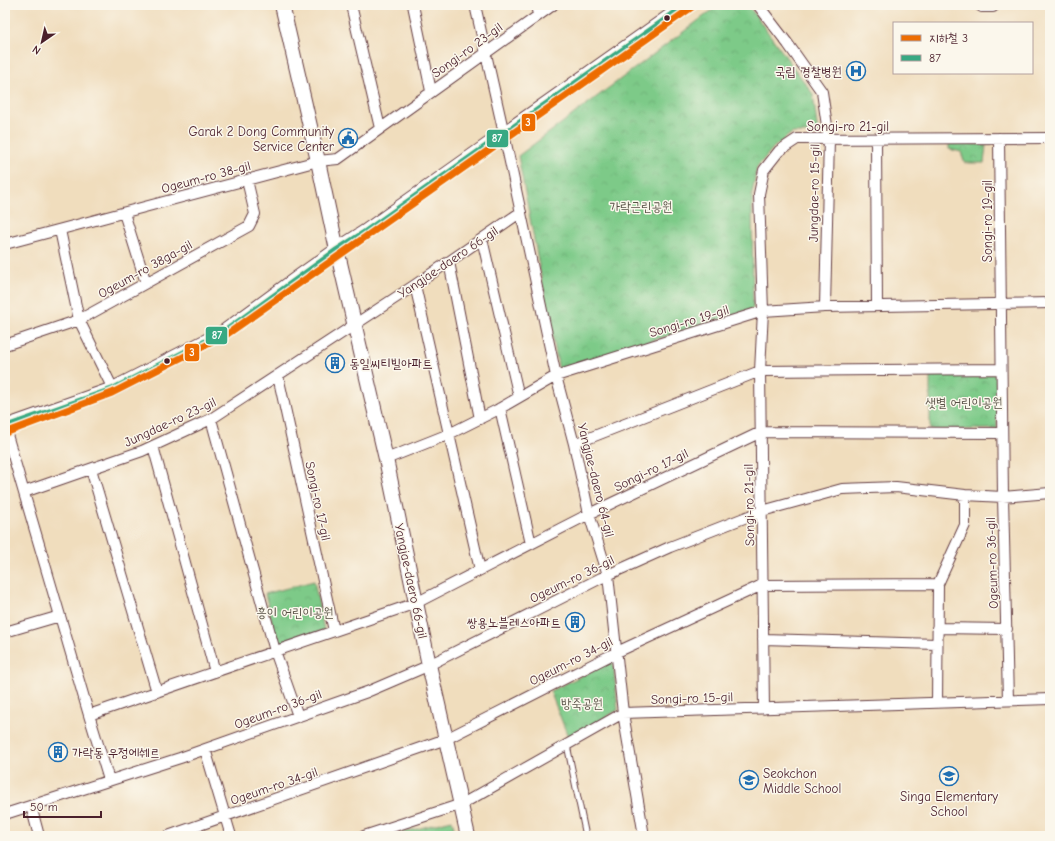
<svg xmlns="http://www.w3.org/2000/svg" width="1055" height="841" viewBox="0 0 1055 841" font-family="'Comic Neue','Poor Story',sans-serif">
<defs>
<pattern id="park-crowns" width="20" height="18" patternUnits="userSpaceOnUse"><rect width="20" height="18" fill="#7dca88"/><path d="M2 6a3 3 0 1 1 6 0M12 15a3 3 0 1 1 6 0" fill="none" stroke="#6ead76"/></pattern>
</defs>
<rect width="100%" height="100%" fill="#fbf7ec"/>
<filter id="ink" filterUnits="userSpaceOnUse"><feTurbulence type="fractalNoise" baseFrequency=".025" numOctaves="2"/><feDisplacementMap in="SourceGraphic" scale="8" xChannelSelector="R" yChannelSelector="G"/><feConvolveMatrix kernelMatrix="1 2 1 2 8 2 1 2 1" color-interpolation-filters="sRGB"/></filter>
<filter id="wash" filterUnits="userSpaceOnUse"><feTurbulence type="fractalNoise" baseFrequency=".012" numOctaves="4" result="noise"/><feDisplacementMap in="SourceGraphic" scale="16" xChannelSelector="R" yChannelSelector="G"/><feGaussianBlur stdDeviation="0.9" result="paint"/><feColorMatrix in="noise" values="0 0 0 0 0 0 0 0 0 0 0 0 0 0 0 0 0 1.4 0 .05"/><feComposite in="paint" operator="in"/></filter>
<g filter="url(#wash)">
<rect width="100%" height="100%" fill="#f0ddbd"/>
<path fill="url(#park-crowns)" stroke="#64745a" d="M719,5H748L813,94L818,133H792L774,147L757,167L752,194L753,309L559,370L518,156Z
M949,143L986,145L984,163H965L961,152L949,149Z
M930,374H997V429L930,430Z
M314,581L324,630L278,646L265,594Z
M613,661L618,710L569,739L550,691Z
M452,820L456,836H389Z"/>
</g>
<g filter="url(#ink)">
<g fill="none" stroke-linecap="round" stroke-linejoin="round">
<defs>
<path id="lane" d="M567,745L586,836"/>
<path id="street" d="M351,5L380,128
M413,5L431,91
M475,5L504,134L556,376L574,444L589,514L608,575L623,713L644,836
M536,5L538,15
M758,5L788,44L822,92L829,139L825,307
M979,5L982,7H993L995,5
M999,138L1003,497L1008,700
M876,139L877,306
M124,213L146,283
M60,230L79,320L113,389
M482,239L519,397
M5,244L318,161L338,159L553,5
M449,262L480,419
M415,285L480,570
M5,345L79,320L249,226L255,214L247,180
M278,376L334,631
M500,408L531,544
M211,419L275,651L298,716
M5,428L89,715L109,780
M574,444L760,371L1001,369
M153,446L215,672
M386,459L449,434L497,410L556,376L763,311L825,307L1050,303
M91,469L157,692
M24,492L142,451L211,419L415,285L521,212
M937,628L1007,629
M5,632L60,616
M763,639L937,644
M937,703L938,584L965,525V495
M764,709L760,371L763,311L759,194L764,170L779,151L797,139L1050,138
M89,715L416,603L589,514L761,432L1002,433
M205,749L231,836
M31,806L39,836
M5,814L180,758L367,692L423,668L601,578L670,547L762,511L842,489L896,487L965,495L1003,497L1050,493
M168,836L446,739L617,652L762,585L938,584
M364,836L462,804L623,713L1050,699"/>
<path id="secondary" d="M282,5L318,161L337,250L386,459L429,665L468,836
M5,427L113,389L224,332L299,277L337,250L365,232L686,5"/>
</defs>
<use href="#lane" stroke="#633c41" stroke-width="7"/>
<use href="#street" stroke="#633c41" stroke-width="12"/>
<use href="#secondary" stroke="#633c41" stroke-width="16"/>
<use href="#lane" stroke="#fff" stroke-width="5"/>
<use href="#street" stroke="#fff" stroke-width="10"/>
<use href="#secondary" stroke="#fff" stroke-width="14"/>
<defs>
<path id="bus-1" d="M5,427L113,389L224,332L337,250L365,232L686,5"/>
</defs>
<use href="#bus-1" stroke="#fbf7ec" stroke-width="9"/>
<use href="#bus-1" stroke="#38a983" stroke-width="6"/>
<defs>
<path id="metro-1" d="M5,433L112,393L226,335L695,5"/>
</defs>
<use href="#metro-1" stroke="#fbf7ec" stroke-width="10"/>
<use href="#metro-1" stroke="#ed6c00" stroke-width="7"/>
</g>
</g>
<defs>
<symbol id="hospital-ring" viewBox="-11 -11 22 22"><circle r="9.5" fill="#fbf7ec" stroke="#1f6fb2" stroke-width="1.5"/><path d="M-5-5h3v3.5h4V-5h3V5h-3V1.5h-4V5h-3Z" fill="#1f6fb2"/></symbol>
<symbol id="civic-ring" viewBox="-11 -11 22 22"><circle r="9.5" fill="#fbf7ec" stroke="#1f6fb2" stroke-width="1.5"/><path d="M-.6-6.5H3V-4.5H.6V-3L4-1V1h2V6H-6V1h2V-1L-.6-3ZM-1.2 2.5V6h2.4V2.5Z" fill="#1f6fb2"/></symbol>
<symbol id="building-ring" viewBox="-11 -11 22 22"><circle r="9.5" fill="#fbf7ec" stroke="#1f6fb2" stroke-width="1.5"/><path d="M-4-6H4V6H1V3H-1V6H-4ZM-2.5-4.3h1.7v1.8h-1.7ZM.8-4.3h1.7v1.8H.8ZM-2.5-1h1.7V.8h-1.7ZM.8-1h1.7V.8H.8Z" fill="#1f6fb2"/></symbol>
<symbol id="school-ring" viewBox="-11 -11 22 22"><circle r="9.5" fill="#fbf7ec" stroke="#1f6fb2" stroke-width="1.5"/><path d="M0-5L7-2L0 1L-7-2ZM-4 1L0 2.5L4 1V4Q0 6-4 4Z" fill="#1f6fb2"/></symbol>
</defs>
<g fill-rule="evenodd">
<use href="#hospital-ring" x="845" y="60" width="22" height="22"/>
<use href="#civic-ring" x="337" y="127" width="22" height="22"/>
<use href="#building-ring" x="324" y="352" width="22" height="22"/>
<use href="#building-ring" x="564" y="611" width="22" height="22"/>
<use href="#building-ring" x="47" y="741" width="22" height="22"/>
<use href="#school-ring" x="938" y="765" width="22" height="22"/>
<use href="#school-ring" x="738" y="769" width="22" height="22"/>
</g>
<g fill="#4a1f2b" stroke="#fbf7ec" stroke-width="1.5">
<circle cx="667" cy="18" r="3.5"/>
<circle cx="167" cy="361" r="3.5"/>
</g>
<g text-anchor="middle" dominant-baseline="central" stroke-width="3" stroke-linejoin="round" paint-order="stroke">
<g font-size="13" fill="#4a1f2b" stroke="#fbf7ec">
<text transform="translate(467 50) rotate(-36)">Songi-ro 23-gil</text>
<text x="848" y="126">Songi-ro 21-gil</text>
<text transform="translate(206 177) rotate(-15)">Ogeum-ro 38-gil</text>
<text transform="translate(814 193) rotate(-89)">Jungdae-ro 15-gil</text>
<text transform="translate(987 221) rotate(-90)">Songi-ro 19-gil</text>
<text transform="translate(448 262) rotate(-34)">Yangjae-daero 66-gil</text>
<text transform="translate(145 269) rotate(-29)">Ogeum-ro 38ga-gil</text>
<text transform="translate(689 321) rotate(-17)">Songi-ro 19-gil</text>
<text transform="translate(170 422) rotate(-25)">Jungdae-ro 23-gil</text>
<text transform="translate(651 470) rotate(-26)">Songi-ro 17-gil</text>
<text transform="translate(596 480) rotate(76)">Yangjae-daero 64-gil</text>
<text transform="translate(318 501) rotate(78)">Songi-ro 17-gil</text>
<text transform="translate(749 505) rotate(-91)">Songi-ro 21-gil</text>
<text transform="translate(992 563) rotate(-92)">Ogeum-ro 36-gil</text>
<text transform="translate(572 579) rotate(-26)">Ogeum-ro 36-gil</text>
<text transform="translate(411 581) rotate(78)">Yangjae-daero 66-gil</text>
<text transform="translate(571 661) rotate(-27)">Ogeum-ro 34-gil</text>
<text transform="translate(692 698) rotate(-2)">Songi-ro 15-gil</text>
<text transform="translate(278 709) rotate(-20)">Ogeum-ro 36-gil</text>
<text transform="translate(274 786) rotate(-19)">Ogeum-ro 34-gil</text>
</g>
<g font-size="13" fill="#4a1f2b" stroke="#fbf7ec" text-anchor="end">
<text x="842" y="71">국립 경찰병원</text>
<text x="334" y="131">Garak 2 Dong Community<tspan x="334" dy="15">Service Center</tspan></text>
<text x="349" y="363" text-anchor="start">동일씨티빌아파트</text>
<text x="561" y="622">쌍용노블레스아파트</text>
<text x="72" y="752" text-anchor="start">가락동 우정에쉐르</text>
<text x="763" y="773" text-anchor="start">Seokchon<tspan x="763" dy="15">Middle School</tspan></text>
<text x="949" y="796" text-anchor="middle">Singa Elementary<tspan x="949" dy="15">School</tspan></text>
</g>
<g font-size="13" fill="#595247" stroke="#fbf7ec">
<text x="641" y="206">가락근린공원</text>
<text x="964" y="402">샛별 어린이공원</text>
<text x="295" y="612">흥이 어린이공원</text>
<text x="582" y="703">방죽공원</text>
</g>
</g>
<g stroke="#fbf7ec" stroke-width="1.5">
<rect x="521" y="113" width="15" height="19" rx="4" fill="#ed6c00"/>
<rect x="486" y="129" width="23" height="19" rx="4" fill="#38a983"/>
<rect x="205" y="326" width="23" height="19" rx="4" fill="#38a983"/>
<rect x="184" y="343" width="16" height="19" rx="4" fill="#ed6c00"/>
</g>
<g font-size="11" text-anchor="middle" font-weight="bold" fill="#fff">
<text x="528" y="126">3</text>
<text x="497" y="142">87</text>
<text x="217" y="339">87</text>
<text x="192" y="356">3</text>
</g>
<rect width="1055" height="841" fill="none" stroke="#fbf7ec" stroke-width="20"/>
<rect x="893" y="22" width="140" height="52" fill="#fbf7ec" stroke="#b4a19f"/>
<rect x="901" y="35" width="20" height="6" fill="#ed6c00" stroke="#b4a19f"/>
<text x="929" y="42" font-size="12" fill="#4a1f2b">지하철 3</text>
<rect x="901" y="55" width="20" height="6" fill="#38a983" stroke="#b4a19f"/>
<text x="929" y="62" font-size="12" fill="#4a1f2b">87</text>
<g transform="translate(42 42) rotate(214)" stroke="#fbf7ec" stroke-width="3" paint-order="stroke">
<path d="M0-3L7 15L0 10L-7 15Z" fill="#4a1f2b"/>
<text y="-6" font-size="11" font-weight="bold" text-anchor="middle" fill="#4a1f2b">N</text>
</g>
<path d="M24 811v6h77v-6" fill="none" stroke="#4a1f2b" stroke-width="2"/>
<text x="30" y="811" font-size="12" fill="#4a1f2b" stroke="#fbf7ec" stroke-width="3" paint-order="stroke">50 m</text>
</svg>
